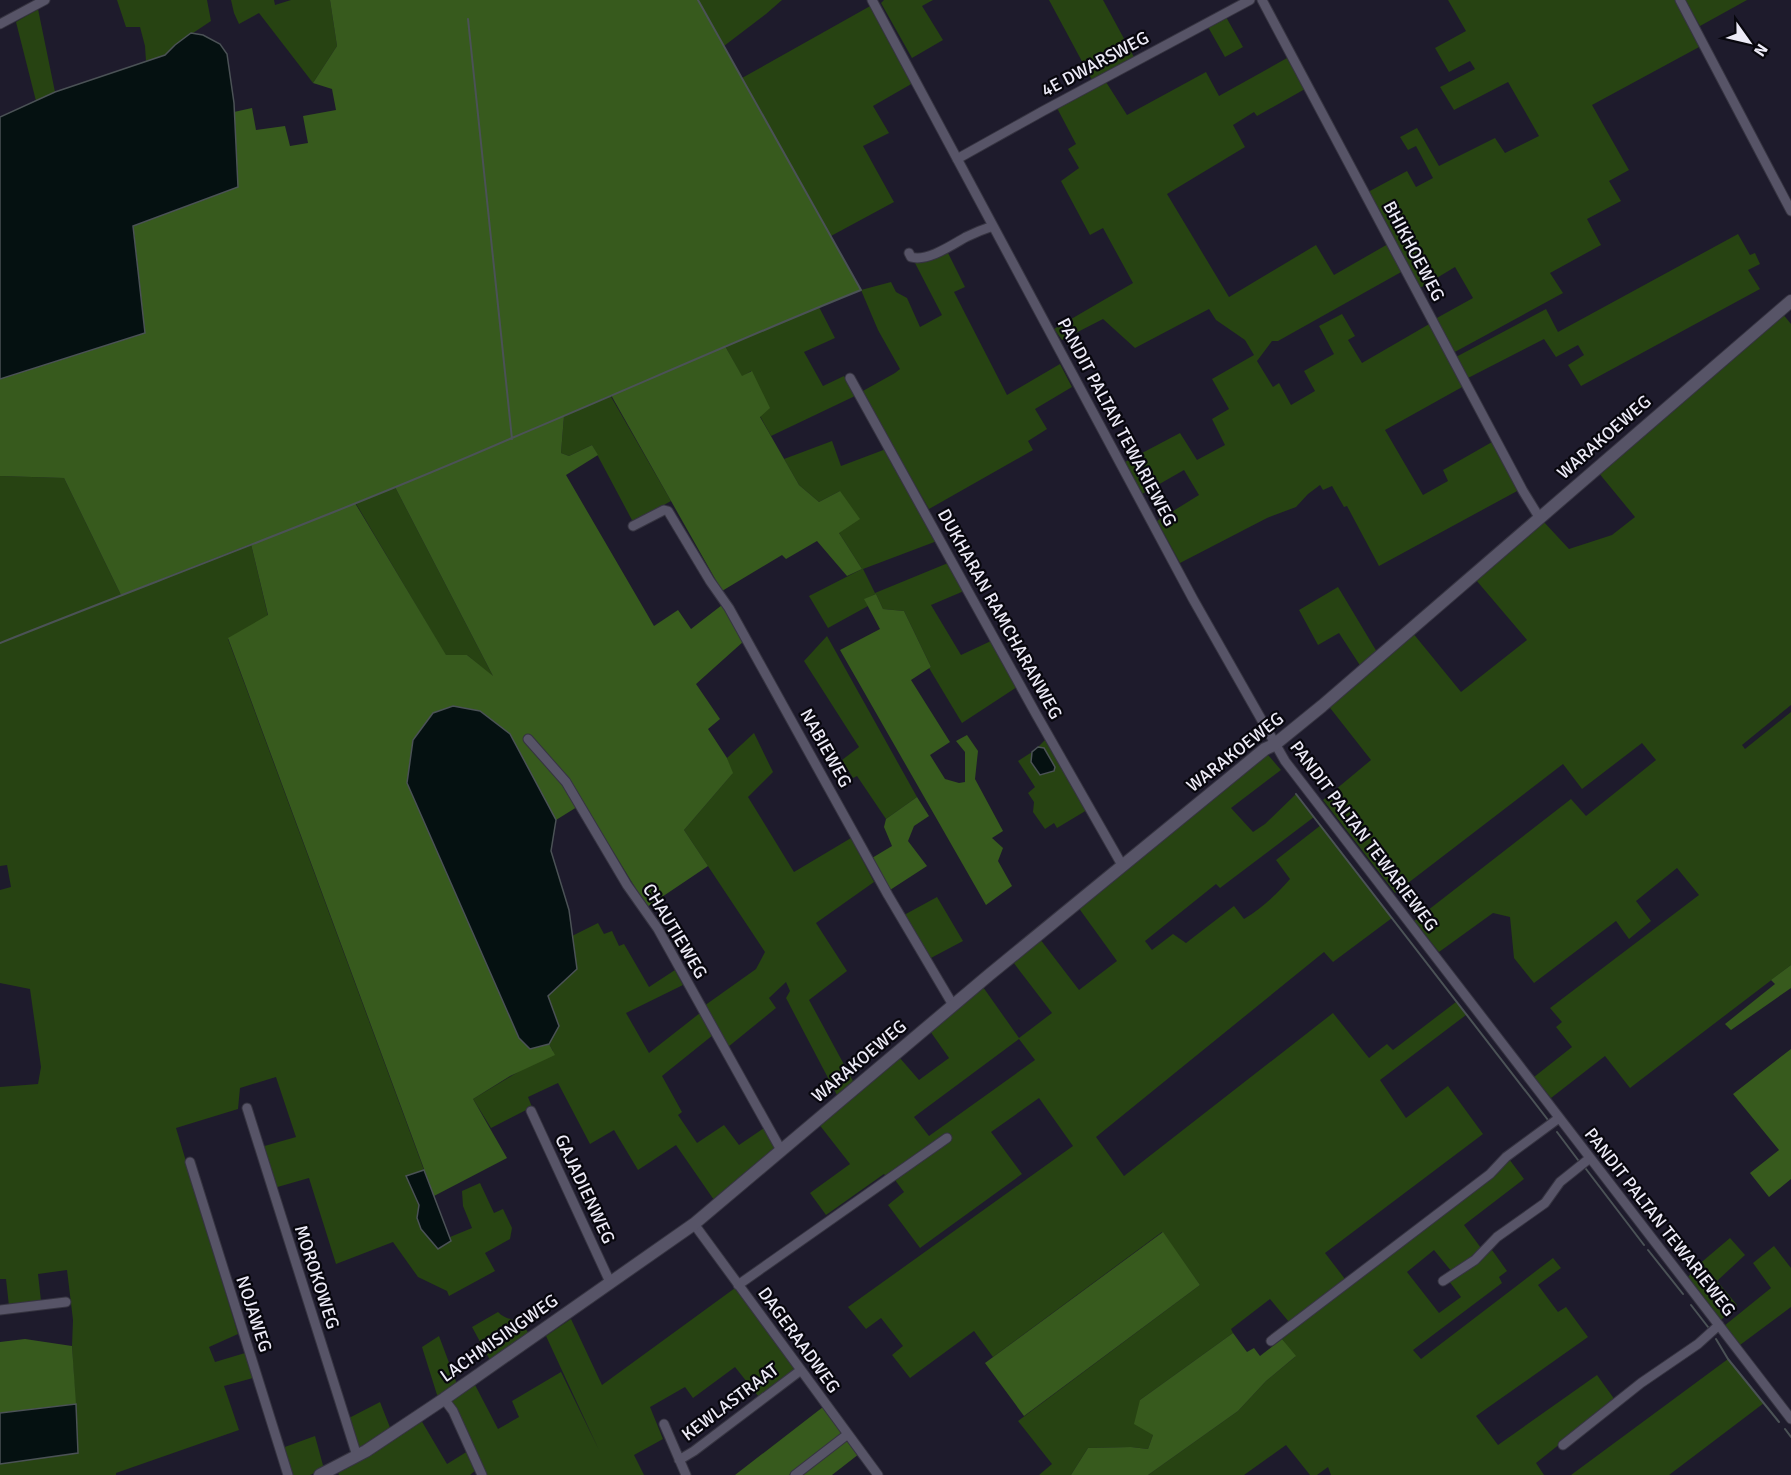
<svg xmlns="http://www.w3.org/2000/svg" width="1791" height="1475" viewBox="0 0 1791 1475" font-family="Signika,sans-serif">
<rect width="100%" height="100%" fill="#1e1b2c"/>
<path fill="#274312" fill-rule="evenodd" d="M117,0H207L211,21L175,45L165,55L146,61L145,46L140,27H126Z
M231,0H274L275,5L291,0H330L337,46L313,83L259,13L239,24L234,13Z
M698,0H782L766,14L724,46Z
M884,0H933L922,6L943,40L912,58L881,3Z
M1049,0H1103L1134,57L1092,80Z
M1448,0H1676L1701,46L1592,105L1629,170L1609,181L1621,201L1587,219L1601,245L1550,273L1563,293L1453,353L1435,319L1473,298L1455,267L1420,288L1368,192L1407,171L1416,187L1433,178L1416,146L1408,150L1400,137L1417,128L1439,166L1495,138L1505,153L1539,136L1508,82L1454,110L1440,87L1475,69L1470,61L1449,72L1435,48L1466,31Z
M1685,0H1747L1700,26Z
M872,5L913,83L873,106L889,133L863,146L894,202L831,236L742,78Z
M38,9L55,92L36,101L16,22Z
M1226,17L1243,47L1225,57L1208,27Z
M1287,58L1305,89L1257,116L1254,112L1233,125L1245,147L1167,194L1229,297L1316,245L1334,275L1388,244L1403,271L1278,341H1272L1257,361L1273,387L1279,383L1291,405L1315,391L1304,371L1334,354L1319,326L1342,314L1355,336L1348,340L1362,363L1431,323L1464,386L1385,430L1423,495L1448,481L1443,470L1492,442L1519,490L1379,566L1347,506L1344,507L1332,486L1323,490L1320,485L1308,494L1296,507L1267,518L1180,563L1157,521L1199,495L1184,470L1142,494L1125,462L1180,433L1197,460L1225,445L1212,419L1229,409L1212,379L1254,355L1245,340L1216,320L1209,309L1135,348L1103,319L1062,340L1054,329L1133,283L1103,228L1090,235L1061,181L1079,168L1068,149L1076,144L1057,108L1106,82L1127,115L1206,72L1219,96Z
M1738,234L1750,255L1755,253L1760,264L1748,270L1760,289L1581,386L1568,365L1584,355L1578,345L1556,357L1544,339L1468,378L1456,357L1546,309L1558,332Z
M947,251L965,287L954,292L1007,395L1060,364L1072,387L1035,409L1047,429L1028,441L1033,450L929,509L861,392L895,373L900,369L878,330L861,290L891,282L896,292L907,298L920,327L942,315L915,263Z
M819,307L835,338L804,352L823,386L844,376L855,396L771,436L760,416L751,371L742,377L725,346Z
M1782,313L1791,324V705L1742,745L1745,749L1791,712V965L1630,1088L1605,1056L1551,1098L1534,1077L1572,1047L1556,1027L1562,1022L1550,1008L1699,895L1677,868L1636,901L1651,921L1629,939L1616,921L1534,983L1514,958L1510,917L1493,913L1439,952L1414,921L1571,799L1586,816L1656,760L1642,743L1582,789L1563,764L1395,893L1323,800L1371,760L1327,704L1412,632L1461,692L1527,640L1476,580L1543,521L1569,549L1612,535L1635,517L1598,472Z
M610,395L671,501L633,522L592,445L569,456L561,453L564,416Z
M832,441L841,466L886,449L937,541L863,569L875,593L948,563L964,591L931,605L961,655L991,641L1017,687L962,723L929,668L931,667L904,611L883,609L876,594L865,599L868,606L828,628L809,596L862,569L839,533L840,491L819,502L799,485L784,459Z
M0,476L64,478L121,595L251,544L268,616L228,639L424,1170L406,1176L419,1206L417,1218L451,1241L450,1237L472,1228L463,1206L462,1191L480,1183L494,1213L503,1209L512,1228L510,1239L485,1253L495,1271L449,1296L447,1291L418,1277L393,1242L336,1264L309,1178L274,1188L261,1147L296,1137L276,1077L240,1088L238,1109L176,1128L238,1334L209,1347L215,1362L245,1353L253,1378L224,1386L239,1430L116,1473V1475H0V1464L78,1452L72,1346L73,1320L67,1270L38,1274L41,1301L9,1306L6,1279H0V1087L38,1084L41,1067L30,989L0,983V890L11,887L7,865L0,866Z
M395,487L494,678L467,655L446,656L355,502Z
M1338,587L1377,652L1361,667L1339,633L1318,645L1299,610Z
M827,636L917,797L886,819L857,776L853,778L842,760L859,747L804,661Z
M754,733L773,772L748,797L794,872L851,838L874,882L816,923L847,971L809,1000L853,1081L837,1095L786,998L790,991L786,982L769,998L776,1008L728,1047L704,1006L756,969L765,952L684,830L732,774L727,758Z
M1046,739L1087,810L1057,828L1054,823L1045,829L1033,812L1034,802L1028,793L1035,787L1018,761L1032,752L1031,762L1055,767L1044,748L1038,747Z
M1262,755H1268L1281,770L1231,808L1253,832L1265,824L1296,794L1314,817L1220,888L1216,884L1145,941L1152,950L1173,934L1186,943L1234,906L1244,919C1262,908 1276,895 1290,879L1276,860L1321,825L1392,918L1333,962L1324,952L1096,1137L1124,1176L1333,1013L1369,1058L1387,1044L1393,1050L1456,1002L1466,1015L1380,1080L1406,1118L1448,1086L1483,1134L1325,1253L1345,1279L1289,1322L1270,1299L1231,1329L1233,1333L1140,1400L1153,1435L1148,1449L1131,1447L1088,1448L1071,1475H1039L1052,1464L1018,1421L1200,1285L1162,1232L993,1357L974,1331L910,1378L892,1355L903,1346L881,1318L866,1329L848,1307L1073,1146L1039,1098L991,1132L1022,1174L920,1248L888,1205L904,1192L895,1180L891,1183L884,1174L826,1215L810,1193L850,1164L818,1123L899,1057L919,1080L949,1058L930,1031L983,987L1019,1038L1052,1013L1013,962L1040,939L1079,990L1117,961L1078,907ZM1019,1039L1035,1060L929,1136L914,1117Z
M937,897L963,941L929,959L904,915Z
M598,923L604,934L612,931L619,946L624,944L649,987L675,970L683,985L626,1013L649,1053L700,1013L713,1035L662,1076L682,1112L678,1115L697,1143L724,1125L739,1145L764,1128L776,1148L714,1200L676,1145L638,1170L614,1130L590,1144L558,1083L528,1097L532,1107L491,1128L473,1099L553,1051L549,1044L559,1025L548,996L577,969L572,936Z
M1509,1159L1524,1179L1464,1225L1481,1248L1475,1255L1452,1272L1434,1250L1407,1272L1439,1313L1461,1297L1449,1281L1492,1250L1507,1271L1499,1277L1502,1283L1413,1350L1421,1359L1553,1258L1561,1268L1538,1285L1558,1312L1566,1307L1588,1337L1476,1416L1498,1445L1597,1375L1615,1400L1536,1463L1544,1475H1331L1328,1467L1317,1475H1310L1286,1445L1244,1475H1148L1238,1411L1266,1381L1295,1357L1282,1339L1492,1175Z
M1730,1238L1745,1255L1717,1281L1737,1305L1721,1320L1688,1277L1697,1266Z
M1774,1246L1791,1268V1307L1740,1345L1724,1326L1771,1288L1753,1263Z
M735,1288L796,1369L759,1397L735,1367L693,1398L685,1387L650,1407L663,1439L634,1455L644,1475H485L448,1400L474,1383L498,1429L519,1417L512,1401L561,1372L599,1450L546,1336L571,1319L602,1385Z
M498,1312C508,1323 519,1315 529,1334L490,1360L472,1327Z
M439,1336L457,1384L438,1398L422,1347Z
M1728,1359L1764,1403L1669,1475H1571Z
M380,1402L391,1430L361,1449L359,1448L349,1418Z
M421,1420L447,1464L468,1451L476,1470L470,1475H339L336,1468Z
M315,1436L324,1469L310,1475H291L282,1448Z"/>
<path fill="#375a1d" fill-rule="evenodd" d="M330,0H698L861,290L725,346L742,376L752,371L770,408L760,417L799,485L819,502L840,491L860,519L839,533L862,569L847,576L817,541L786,559L782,555L722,591L611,395L564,416L561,453L569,456L592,445L598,455L566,475L654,626L678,610L691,629L722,605L744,641L696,684L720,719L708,729L727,758L733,773L684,830L708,866L647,907L569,779L564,784L577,807L556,820L510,734L433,713L413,740L407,783L530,1049L549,1044L555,1055L510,1076L473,1099L507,1158L434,1196L228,638L268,615L251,544L121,595L64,478L0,476V379L145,333L133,225L237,187L234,112L252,108L256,130L285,126L290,146L308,143L303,116L336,110L332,89L313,83L337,46ZM395,487L493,676L467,655H446L355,503Z
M876,594L883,609L904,611L931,667L911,680L950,742L930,755L945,779L959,783L965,782V752L956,741L967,735L978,751L975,779L1003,831L992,838L1003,848L998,861L1012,886L986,905L840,650L880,629L864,599Z
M917,797L929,816L914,826L908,841L927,866L890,890L872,858L892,846L884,827L886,819Z
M1791,965V988L1731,1030L1725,1024L1775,984L1771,980Z
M1791,1049V1179L1769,1197L1750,1173L1779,1150L1733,1094Z
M1163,1232L1200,1285L1024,1416L985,1363Z
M1233,1333L1247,1352L1254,1348L1260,1356L1282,1339L1296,1356L1266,1381L1238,1411L1148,1475H1071L1088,1448L1131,1447L1148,1449L1153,1435L1134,1424L1140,1400Z
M25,1339L72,1346L76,1404L0,1413V1342Z
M823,1407L844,1434L789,1475H735Z
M848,1440L859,1454L832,1475H802Z"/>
<path fill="#051111" stroke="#4b5256" stroke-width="1.5" d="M191,33L203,35L220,44L227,54L234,103L238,187L133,226L145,333L0,379V117L55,92L165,55L175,45Z
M453,706L480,711L510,734L556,820L551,851L569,910L577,969L548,996L559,1026L549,1044L530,1049L519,1038L407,783L413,740L433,713Z
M1038,747L1044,748L1055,767L1054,771L1040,775L1031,762L1032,752Z
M424,1170L451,1241L438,1249L421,1229L417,1218L419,1205L406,1176Z
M76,1404L78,1453L0,1464V1413Z"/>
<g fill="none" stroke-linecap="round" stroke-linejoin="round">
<path stroke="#4b5256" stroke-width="2" d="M468,19L512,439
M0,643C171,575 344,511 512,438C629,389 744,337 861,290L698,0
M1296,794L1548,1120
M1557,1132L1578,1160
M1586,1169L1644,1245
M1648,1250L1683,1294
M1691,1305L1708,1327
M1716,1339L1728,1359L1779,1422
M1785,1429L1791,1437"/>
<defs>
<path id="minor" d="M872,0L1193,599L1285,761L1791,1419
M1262,0L1523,491L1539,517
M1680,0L1791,211
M0,24L45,0
M957,159L1043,111L1250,0
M909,253L911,257C927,262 952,245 966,237C974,233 984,229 993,226
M850,378L1036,714L1122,865
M633,526L664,510L668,511L710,581L729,608L888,895L953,1005
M528,739L566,782L627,885L658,929L781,1150
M247,1108L357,1456
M531,1111L610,1282
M190,1162L288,1475
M694,1224L878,1475
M1443,1281L1475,1260L1497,1237L1545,1203L1560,1182L1590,1158
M738,1285L947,1138
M0,1310L66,1302
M1271,1341L1490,1174L1506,1157L1559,1118
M444,1399L453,1411L482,1475
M664,1424L686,1475
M1563,1445L1641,1383L1698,1344L1719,1325
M679,1460L694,1451L801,1370
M795,1475L848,1434"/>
<path id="tertiary" d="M320,1475L366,1451L444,1399L694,1224L989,975L1265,749L1274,745L1322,706L1791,301"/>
</defs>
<use href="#minor" stroke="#363441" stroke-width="11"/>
<use href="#tertiary" stroke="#363441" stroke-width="14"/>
<use href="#minor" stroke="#575467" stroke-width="9"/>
<use href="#tertiary" stroke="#575467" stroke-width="12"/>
</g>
<g text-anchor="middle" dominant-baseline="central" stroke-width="4.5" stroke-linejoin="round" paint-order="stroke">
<g font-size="18" fill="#edebf7" stroke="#08070e">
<text transform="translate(1095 64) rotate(-28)">4E DWARSWEG</text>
<text transform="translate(1414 251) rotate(62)">BHIKHOEWEG</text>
<text transform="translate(1117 422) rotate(62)">PANDIT PALTAN TEWARIEWEG</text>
<text transform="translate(1604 437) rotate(-41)">WARAKOEWEG</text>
<text transform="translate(1000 614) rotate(61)">DUKHARAN RAMCHARANWEG</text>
<text transform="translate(826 748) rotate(61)">NABIEWEG</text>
<text transform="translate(1235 752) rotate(-38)">WARAKOEWEG</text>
<text transform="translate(1364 836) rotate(53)">PANDIT PALTAN TEWARIEWEG</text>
<text transform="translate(675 931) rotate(59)">CHAUTIEWEG</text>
<text transform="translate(859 1061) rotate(-40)">WARAKOEWEG</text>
<text transform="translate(585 1189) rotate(65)">GAJADIENWEG</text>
<text transform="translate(1660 1222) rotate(52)">PANDIT PALTAN TEWARIEWEG</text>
<text transform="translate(317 1277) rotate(72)">MOROKOWEG</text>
<text transform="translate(254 1314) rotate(72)">NOJAWEG</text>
<text transform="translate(499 1338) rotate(-35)">LACHMISINGWEG</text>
<text transform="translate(799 1340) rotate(54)">DAGERAADWEG</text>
<text transform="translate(730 1402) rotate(-37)">KEWLASTRAAT</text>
</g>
</g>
<g transform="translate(1749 42) rotate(124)" stroke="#08070e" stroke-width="4.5" paint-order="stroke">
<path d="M0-4.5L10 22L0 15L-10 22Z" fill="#edebf7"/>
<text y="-9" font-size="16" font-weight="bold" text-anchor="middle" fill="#edebf7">N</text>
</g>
</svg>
